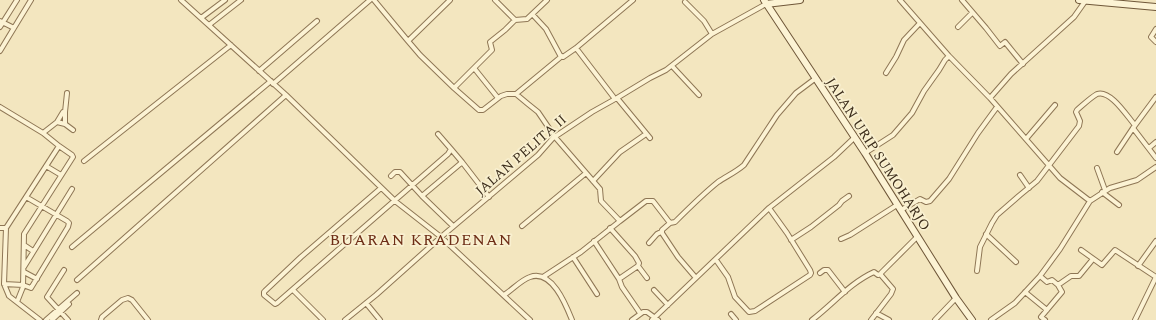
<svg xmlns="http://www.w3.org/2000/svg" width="1156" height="320" viewBox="0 0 1156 320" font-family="Spectral,serif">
<rect width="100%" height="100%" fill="#f3e6bf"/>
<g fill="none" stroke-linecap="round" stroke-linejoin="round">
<defs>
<path id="street" d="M181,0L286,95L395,201L441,237L530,320
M374,0L408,41
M450,0L408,41L420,55L454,88L479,110H483L501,96L507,94H516L528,104L538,112L555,137L600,189L601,201L620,221L646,201H653L670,223L675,222C689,208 703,194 718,182C727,176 736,172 744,165L777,115L796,93L816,78
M495,0L515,20L527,19L547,0
M900,0L949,56L990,98L1060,178L1090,201
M962,0L986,28L1000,46L1005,42L1023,64
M685,2L704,21L712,34
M533,15L546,29L560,55L563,57L576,48
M201,18L225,0
M0,21L14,28
M209,25L241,0
M0,27L17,0
M958,27L972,13
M1156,29L1151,37L1156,42
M0,51L31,0
M672,66L699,95
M474,68L498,98
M259,71L317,21
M886,73L896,57L904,40L920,23
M273,84L370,0
M454,88L492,50L490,42L505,30L515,20
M516,94L562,56
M1156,97L1133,128L1156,158
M617,98L650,138
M990,98L1011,74L1074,17L1086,0
M615,99L576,48L633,0
M0,107L43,133L59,146L6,228H0
M65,112L67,93
M57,122L65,124L73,130
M43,133L57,122L63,112H65V124
M1026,139L1055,105
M1149,148L1156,142
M451,149L462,162
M1117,152L1133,128
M865,153L893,135L912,113L924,91L939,70L945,60L949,56
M84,161L231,45
M46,166L61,175
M1097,168L1105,190
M1020,175L1029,188
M391,176L395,172H400L422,196
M593,181L620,152L646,134
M381,188L301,257L265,291L264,292V295L275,304L277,303L448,154L451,149L438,134
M1102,192L1119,205
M901,210L920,199L926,202L930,201L949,179L978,133L997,107
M670,223L662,230V233L678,257L696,278
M453,226L422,196L460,164L462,162L489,197
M522,226L586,173
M6,228L4,284L9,296L40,320
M610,228L635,256L639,263L638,266L619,279L622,287L640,313
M986,234L1016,262
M841,239L850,235L897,205
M791,240L811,227L839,205L842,201L849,196
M594,241L619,279
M649,243L657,234L661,232
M24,245L33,251
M72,247L271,81
M1081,250L1102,265L1115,250L1156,277
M573,257L597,294
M716,260L728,277L735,297L749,312L755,311L810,275L811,273L810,270L787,233L769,208
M638,266L647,278
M1138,266L1156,241
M24,267L72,189
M64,270L47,297L68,320
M977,271L980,247L992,223L997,215L1020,195L1037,181L1079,126L1080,121L1076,112L1077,110C1083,105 1090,98 1097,94C1110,89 1127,116 1134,124
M24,272L37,279
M820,273L824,270H828L845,292
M1040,276L1047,282L1052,280L1058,285L1062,292L1041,317L1045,320
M543,277L581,252L620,221
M77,280L286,95
M4,284L23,285L31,288L68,227L69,223L67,221L26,197
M1058,285L1071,276H1079L1093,259
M293,290L323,320
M654,290L668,305
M1025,292L1047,310
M504,295C512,290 521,280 530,277C552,269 566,305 572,320
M17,302L23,287L24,234L73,157L72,155L59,146
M366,303L380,320
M876,313L889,320
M731,314L736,320
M46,320L77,293
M52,320L69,304
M101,320L102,317L122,300L128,298L132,300L148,320
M345,320L376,295L441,237L538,155L553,138L592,112L617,98L650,78L666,70L712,34L766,4
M632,320L643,312H647L658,320
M652,320L769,208L834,157L854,138
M812,320C833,304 850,283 874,272L878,275L881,274
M871,320L891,294L893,289L881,275V273L917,237
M935,320L956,298
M991,320L1015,303L1040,276L1060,249L1090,201L1110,188L1137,180L1156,167
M1135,320L1156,277"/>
<path id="secondary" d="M764,0L865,153L956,298L972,320
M1079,0L1156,7
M766,4L800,0"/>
</defs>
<use href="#street" stroke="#8e7655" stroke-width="6"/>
<use href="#secondary" stroke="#6f5739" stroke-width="8"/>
<use href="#street" stroke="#fcf3d4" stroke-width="4"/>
<use href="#secondary" stroke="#fcf3d4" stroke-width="6"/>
</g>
<g text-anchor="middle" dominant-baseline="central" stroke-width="3.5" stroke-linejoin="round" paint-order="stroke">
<g font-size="14" fill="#3c2d1b" stroke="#f9f0d0">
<text transform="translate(878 154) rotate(57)">JALAN URIP SUMOHARJO</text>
<text transform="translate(521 155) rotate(-41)">JALAN PELITA II</text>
</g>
<g font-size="16" letter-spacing="1" fill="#6d2d16" stroke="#f9f0d0">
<text x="421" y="240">BUARAN KRADENAN</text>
</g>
</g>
</svg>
